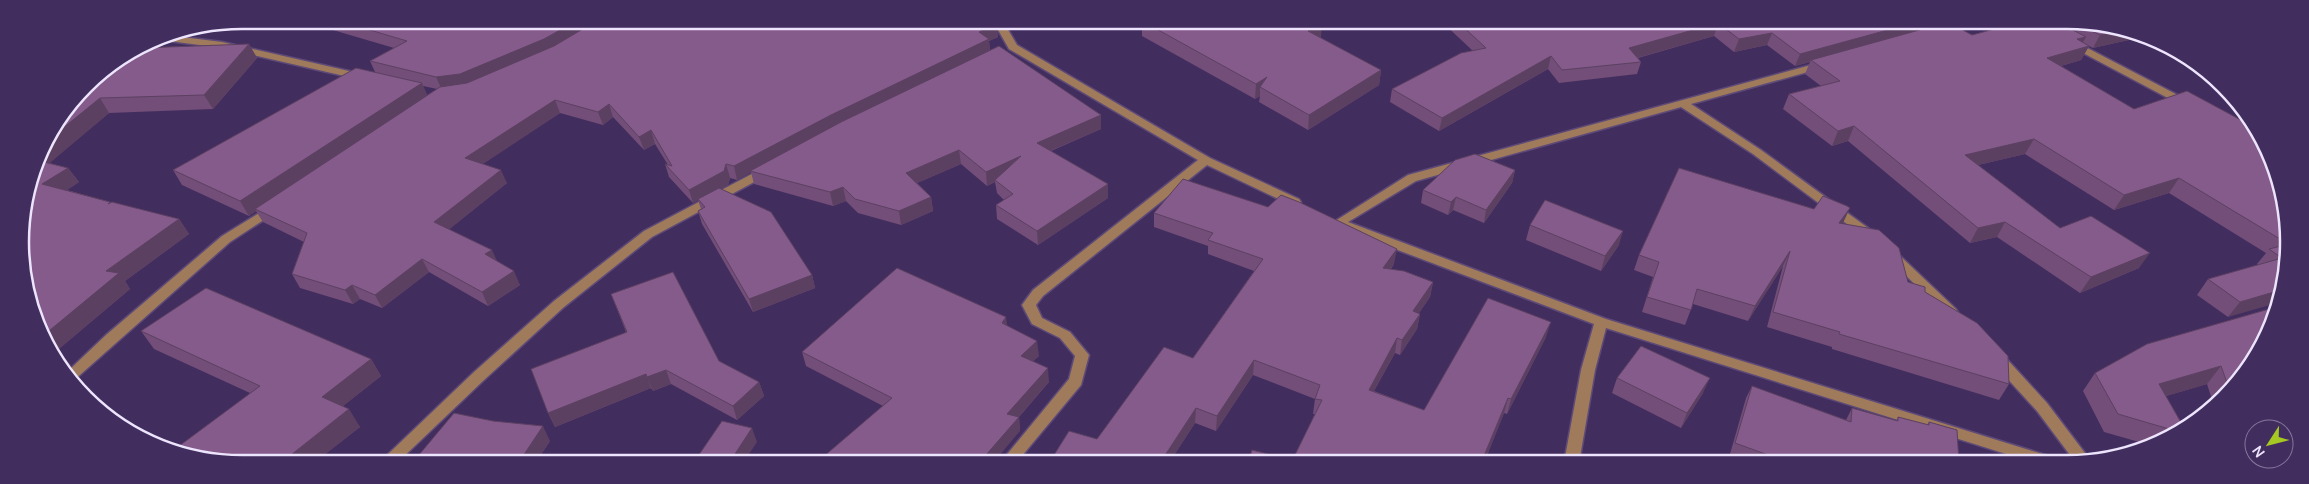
<svg xmlns="http://www.w3.org/2000/svg" width="2309" height="484" viewBox="0 0 2309 484" font-family="Manrope,sans-serif">
<rect width="100%" height="100%" fill="#422d5f"/>
<g fill="none" stroke-linecap="round" stroke-linejoin="round">
<defs>
<path id="minor" d="M993,21H1003L1017,45L1210,158L1299,199L1301,202L1299,205H1291L1207,165L1043,296L1036,305L1042,318L1070,332L1089,355L1081,385L1016,463H1000L1069,379L1075,356L1060,338L1032,324L1022,305L1033,290L1198,160L1009,49Z
M1963,22H1978L1942,34L1937,31Z
M166,35L222,42L362,74L367,77L362,80L222,48L154,39Z
M2072,40L2191,102L2192,104L2191,106H2183L2068,45V41Z
M1822,62L1827,65L1826,67L1691,104L1761,150L1875,233L1877,236L1875,239H1867L1753,154L1681,107L1416,181L1348,222L1606,319L2052,457L2057,459L2059,463H2035L1606,328L1595,370L1579,463H1564L1581,370L1594,324L1334,226L1332,223L1408,175Z
M767,166L771,167L773,170L771,173L652,237L564,307L484,380L398,462H382L384,458L474,372L554,301L644,231Z
M272,205L278,209L276,212L230,242L72,382L66,373L106,335L222,236Z
M1892,251L1896,252L1956,309L1958,312L1956,315H1946L1888,258L1886,255Z
M1999,355L2004,356L2047,403L2091,461L2076,463L2037,411L1994,364L1992,360L1994,356Z"/>
</defs>
<use href="#minor" stroke="#5d4a78" stroke-width="3"/>
<use href="#minor" fill="#9f7a5b" fill-rule="evenodd"/>
</g>
<path fill="#724e78" fill-rule="evenodd" d="M257,20H289L284,26Z
M299,20L991,21L996,24L998,37L989,41L990,51L1101,115V129L1051,151L1108,184V198L1038,245L997,219L996,205L1004,200L997,193L995,182L987,186L961,164L917,183L931,197L933,211L901,225L858,213L846,201L833,206L754,184L751,172L737,180L730,178L728,185L720,189L812,275L815,288L753,312L702,224L698,211L701,209L698,200L693,203L669,177L665,164L668,165L655,144L644,150L613,117L603,125L560,113L482,164L507,183L449,229L498,262L520,285L488,306L429,272L382,308L360,299L353,304L300,288L292,274L304,242L263,222L256,211L249,216L182,185L173,170L375,72L370,61L394,48ZM423,86L437,89L427,95Z
M1129,21H1319L1321,37L1320,38L1381,70L1379,85L1308,130L1259,102L1260,96L1255,99L1142,36V29Z
M1441,21L1934,22L1932,26L1972,35L2020,22H2096L2142,37L2093,48L2089,46L2081,60L2061,66L2134,109L2281,184L2287,271L2228,317L2197,295L2208,279L2258,265L2257,264L2266,253L2169,193L2114,210L2025,154L1978,165L2060,228L2139,268L2080,293L1997,237L1970,243L1848,141L1832,146L1783,109L1789,94L1821,86L1805,74L1810,62L1795,66L1767,45L1734,52L1714,36L1638,58L1641,62L1637,74L1559,83L1548,69L1439,131L1390,102L1392,89L1473,51Z
M249,44L257,58L213,109L109,113L49,163L68,168L79,182L67,190L110,202L111,203L179,219L189,234L125,281L130,289L54,353L37,157L85,85Z
M1515,170L1512,183L1484,223L1453,210L1448,215L1421,203L1423,190Z
M1154,213L1394,264L1391,269L1433,282L1430,297L1419,313L1420,314L1417,329L1400,355L1395,353L1374,391L1424,410L1546,337L1507,414L1504,413L1484,463H1291L1315,414H1313L1315,399L1253,375L1216,431L1195,423L1169,463H1049L1097,439L1193,358L1254,271L1208,254V246L1154,227Z
M1842,224L1908,282L1925,292L2009,384L1999,400L1832,349V347L1767,327L1783,266L1748,321L1693,304L1685,325L1642,312L1653,277L1634,270L1639,255Z
M1530,225L1619,245L1601,271L1526,240Z
M611,294L719,361L759,382L764,396L737,420L671,384L653,391L651,388L555,427L548,413L626,332Z
M1007,326L1039,356L1033,361L1049,382L1019,417L1020,431L883,406L806,366L802,352Z
M141,331L371,359L381,376L343,406L360,427L315,462H213L250,393L154,349Z
M2266,340L2224,399L2214,406L2207,384L2166,396L2183,426L2153,446L2104,432L2083,391L2095,373Z
M1617,378L1703,393L1681,428L1612,393Z
M1752,386L1846,420L1852,408L1896,421L1898,417L1927,425L1929,422L1959,463H1754L1730,454L1746,398Z
M550,441L536,462H413Z"/>
<path fill="#5c4061" d="M281,20H289L284,26Z
M578,20H605L549,51L466,87L442,90L436,77Z
M1917,22H1934L1930,29L1811,60L1810,62L1795,66L1800,54Z
M1322,23L1321,37L1307,46L1308,31Z
M1718,23L1714,36L1626,61L1629,48Z
M996,24L998,37L989,41L990,52L750,171L751,172L737,180L734,166L979,32Z
M2122,31L2142,37L2093,48L2100,35Z
M1772,33L1767,45L1734,52L1739,39Z
M2086,37L2079,49L2089,46L2081,60L2039,72L2047,58L2077,39Z
M249,44L257,58L213,109L204,95Z
M1551,56L1548,69L1439,131L1442,118Z
M1381,70L1379,85L1308,130L1309,115Z
M1267,77L1260,87V96L1255,99L1256,84Z
M422,83L428,97L255,209L256,211L249,216L240,201Z
M100,98L109,113L38,173L34,168L37,157L47,141Z
M555,100L560,113L471,172L465,158Z
M609,104L613,117L603,125L598,112Z
M1101,115V129L1038,156L1037,143Z
M1854,126L1848,141L1832,146L1838,131Z
M651,130L655,144L644,150L639,137Z
M2034,139L2025,154L1957,170L1965,155Z
M959,150L961,164L908,187L906,173Z
M1021,156L995,180V182L987,186L986,172Z
M726,164L730,178L728,185L693,203L689,190Z
M68,168L79,182L53,199L42,184Z
M501,170L507,183L441,236L434,222Z
M1515,170L1512,183L1484,223L1486,210Z
M2179,178L2169,193L2114,210L2124,195Z
M1108,184V198L1038,245L1037,231Z
M843,187L846,201L833,206L830,192Z
M931,197L933,211L901,225L899,211Z
M1456,197L1453,210L1448,215L1451,202Z
M1850,208L1843,223L1832,238L1839,223Z
M179,219L189,234L125,281L130,289L54,353L44,335L106,271Z
M2005,222L1997,237L1970,243L1978,228Z
M1623,231L1619,245L1601,271L1605,256Z
M1397,249L1394,264L1380,283L1383,268Z
M492,250L498,263L485,254Z
M1790,251L1783,266L1748,321L1755,306Z
M2150,253L2139,268L2080,293L2091,277Z
M422,259L429,272L382,308L375,295Z
M514,271L520,285L488,306L482,292Z
M812,275L815,288L753,312L749,299Z
M1433,282L1430,297L1410,326L1413,311Z
M352,285L360,299L353,304L345,290Z
M2281,290L2277,303L2228,317L2240,302Z
M1420,314L1417,329L1400,355L1402,340Z
M1006,317L1008,331L1002,323Z
M1551,322L1546,337L1507,414L1511,399Z
M1397,338L1395,353L1366,405L1369,390Z
M1037,341L1039,356L1023,371L1021,356Z
M64,357L71,365L65,371L60,362Z
M371,359L381,376L333,414L322,397Z
M1254,360L1253,375L1216,431L1217,416Z
M2221,366L2207,384L2145,402L2159,384Z
M1048,368L1049,382L1009,428L1007,414Z
M666,370L671,384L653,391L647,377Z
M646,374L651,388L555,427L548,413Z
M1710,378L1703,393L1681,428L1687,413Z
M759,382L764,396L737,420L733,406Z
M1508,398L1504,413L1484,463H1481Z
M1196,408L1195,423L1169,463H1160Z
M349,409L360,427L315,462H282Z
M1019,417L1020,431L993,463H979Z
M543,426L550,441L536,462H519Z
M752,428L757,442L743,463L735,454Z"/>
<path fill="#845b8b" stroke="#5c4061" d="M336,20H578L544,39L460,74L436,77L370,61L407,41Z
M598,20L991,21L996,24L979,32L989,39L831,115L734,166L726,164L724,171L689,190L665,164L672,166L651,130L639,137L609,104L598,112L555,100L465,158L501,170L434,222L492,250L485,254L514,271L482,292L422,259L375,295L352,285L345,290L292,274L307,233L255,209L440,87L467,83L554,46Z
M1142,21H1319L1322,23L1308,31L1381,70L1309,115L1260,87L1267,77L1256,84Z
M1457,21L1917,22L1800,54L1772,33L1739,39L1718,23L1629,48L1641,62L1562,70L1551,56L1442,118L1392,89L1461,53L1486,48Z
M1948,22L1972,35L2020,22H2058L2086,37L2077,39L2089,46L2047,58L2134,109L2187,91L2252,126L2281,184L2285,242L2179,178L2124,195L2034,139L1965,155L2060,228L2091,216L2150,253L2091,277L2005,222L1978,228L1854,126L1838,131L1789,94L1840,81L1811,60Z
M2074,22H2096L2122,31L2100,35Z
M249,44L204,95L100,98L47,141L85,85L141,48Z
M999,46L1101,115L1037,143L1108,184L1037,231L996,205L1013,194L995,180L1021,156L986,172L959,150L906,173L931,197L899,211L855,199L843,187L830,192L750,171L841,122Z
M356,68L422,83L240,201L173,170Z
M1475,154L1515,170L1486,210L1456,197L1451,202L1423,190L1455,160Z
M36,160L68,168L42,184L110,202L108,204L112,202L179,219L106,271L119,273L44,335L32,314L20,228Z
M1679,168L1814,209L1823,196L1847,206L1850,208L1839,223L1879,230L1899,248L1908,282L1925,287V292L1977,323L2008,356L2009,384L1839,334L1840,332L1773,312L1790,251L1755,306L1697,289L1691,310L1647,297L1659,262L1639,255Z
M1183,179L1268,207L1281,195L1299,202L1397,249L1383,268L1404,271L1433,282L1413,311L1420,314L1402,340L1397,338L1369,390L1424,410L1488,298L1551,322L1511,399L1508,398L1481,463H1291L1322,400L1315,399L1320,385L1254,360L1217,416L1196,408L1160,463H1049L1069,431L1097,439L1164,347L1193,358L1263,259L1208,240L1213,233L1154,213Z
M719,188L771,212L812,275L749,299L698,211L705,207L698,199Z
M1545,200L1623,231L1605,256L1530,225Z
M2285,245L2287,271L2281,290L2240,302L2208,279L2282,258L2269,249Z
M897,268L1006,317L1002,323L1037,341L1021,356L1048,368L1007,414L1019,417L979,463H816L892,398L802,352Z
M673,272L719,361L759,382L733,406L666,370L647,377L646,374L548,413L531,369L627,332L611,294Z
M206,288L371,359L322,397L349,409L282,462H213L175,449L260,386L141,331Z
M2276,307L2266,340L2230,391L2221,366L2159,384L2183,426L2176,431L2118,414L2095,373L2147,344Z
M1641,346L1710,378L1687,413L1617,378Z
M56,356L64,357L60,362Z
M1752,386L1851,422L1852,408L1898,421V417L1929,425V422L1957,430L1959,463H1790L1735,443Z
M454,413L493,421L543,426L519,462L495,460L493,462H413Z
M722,421L752,428L735,454L772,463L694,462Z
M1252,450L1288,459L1287,463H1248Z"/>
<path d="M0 0H2309V484H0ZM242 29H2067A213 213 0 0 1 2280 242V242A213 213 0 0 1 2067 455H242A213 213 0 0 1 29 242V242A213 213 0 0 1 242 29Z" fill="#422d5f" fill-rule="evenodd"/>
<path fill="none" stroke="#ede4fd" stroke-width="2.5" d="M242 29H2067A213 213 0 0 1 2280 242V242A213 213 0 0 1 2067 455H242A213 213 0 0 1 29 242V242A213 213 0 0 1 242 29Z"/>
<g transform="translate(2269 444) rotate(234)"><circle r="24" fill="#422d5f" stroke="#86769e"/>
<path d="M0-4L9 19L0 12L-9 19Z" fill="#a5c822"/>
<text y="-8" font-size="14" font-weight="bold" text-anchor="middle" fill="#ede4fd">N</text>
</g>
</svg>
